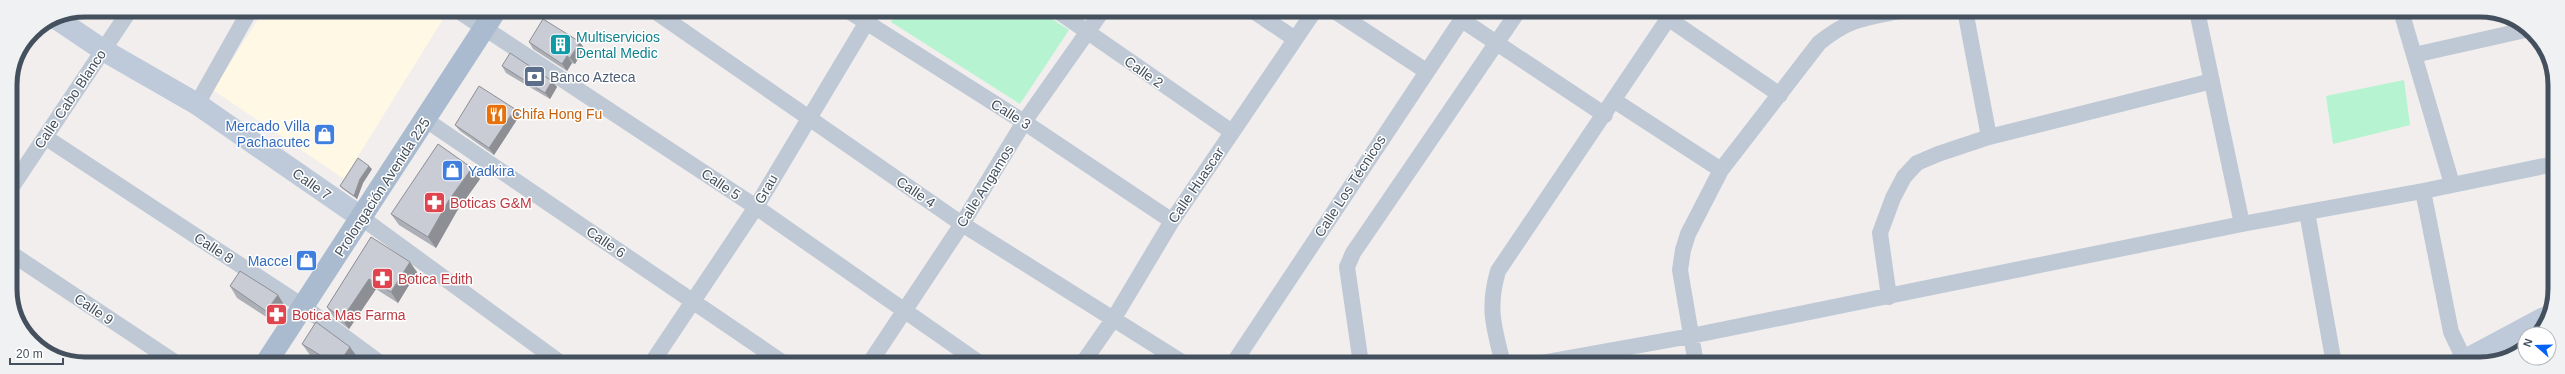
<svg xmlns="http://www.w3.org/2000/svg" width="2565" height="374" viewBox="0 0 2565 374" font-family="Helvetica,sans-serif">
<rect width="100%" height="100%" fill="#f1eeed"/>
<path fill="#fef8e4" d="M264,10H430L443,19L344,179L213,90Z"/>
<path fill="#b6f4d1" d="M899,10H1038L1069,30L1020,104L891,22Z
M2404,80L2410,125L2333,144L2326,96Z"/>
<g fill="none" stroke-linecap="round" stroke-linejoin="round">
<path stroke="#bfc9d5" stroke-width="16" d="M457,10L756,207L981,364
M653,10L962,224L1185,364
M847,10L1024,122L1172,221
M1056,10L1232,132
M1252,10L1295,39
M1333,10L1426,71
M1965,10L1989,137
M2197,11L2242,224
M2401,11L2452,184
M1669,19L1780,95
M1462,20L1605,115
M2414,55L2530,29
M1615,101L1721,170
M197,104L250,10
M426,120L785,364
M45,137L304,307L380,363
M11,188L130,10
M2423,191L2451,332L2465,361
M2307,212L2334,364
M362,218L562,364
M12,254L176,363
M1889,297L1880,233L1893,198L1904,177L1917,163L1938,154L1989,137L2212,81
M651,364L756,207L874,10
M869,364L962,224L1024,122L1103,10
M1082,364L1114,318L1172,221L1315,10
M1233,364L1468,10
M1361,364L1347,267L1353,253L1519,10
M1503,364C1494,327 1487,309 1498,271L1674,10
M1535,364L1691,336L2242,224L2423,191L2554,164
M1696,364L1680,270L1683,250L1688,234L1721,170L1819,43C1851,17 1866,18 1905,10"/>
<path stroke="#becad9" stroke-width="22" d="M54,17L103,50L197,104L362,218
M2458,364L2544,318"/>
<path stroke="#aabbd0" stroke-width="22" d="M266,363L496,10"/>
</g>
<path fill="#adafb6" d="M529,42L584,48L575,64L572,63L567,71L533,49Z
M502,66L552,81L557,87L550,99L506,73Z
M520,115L494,155L460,131L455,125Z
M372,169L363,183L357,199L343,189L340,186Z
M480,179L457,211L436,248L399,225L391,214Z
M371,237L417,272L398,303L376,289L349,329L334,318L327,307Z
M230,286L285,306L274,322L237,298Z
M302,344L358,358L354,363H323L310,355Z"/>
<path fill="#8d8f94" d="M477,10H482L479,13Z
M580,42L584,48L575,64L570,58Z
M567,56L572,63L567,71L562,64Z
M552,81L557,87L550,99L545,93Z
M515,109L520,115L494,155L489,148Z
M369,166L372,169L363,183L357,199L354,196L360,179Z
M472,168L480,179L457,211L436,248L428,237L449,200Z
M410,262L417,272L398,303L391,292Z
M369,279L376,289L349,329L342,319Z
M278,295L285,306L274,322L266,311Z
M350,347L358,358L354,363H339Z"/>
<path fill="#c9ccd4" stroke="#8d8f94" d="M543,19L580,42L570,58L567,56L562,64L529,42Z
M510,53L552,81L545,93L502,66Z
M479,86L515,109L489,148L455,125Z
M438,144L472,168L449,200L428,237L391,214Z
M358,158L369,166L360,179L354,196L340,186Z
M371,237L410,262L391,292L369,279L342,319L327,307Z
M240,271L278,295L266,311L230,286Z
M316,322L350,347L339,363H333L302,344Z"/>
<defs>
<symbol id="building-square" viewBox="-11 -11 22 22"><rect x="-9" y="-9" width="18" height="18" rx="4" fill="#0f9aa8" stroke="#fff"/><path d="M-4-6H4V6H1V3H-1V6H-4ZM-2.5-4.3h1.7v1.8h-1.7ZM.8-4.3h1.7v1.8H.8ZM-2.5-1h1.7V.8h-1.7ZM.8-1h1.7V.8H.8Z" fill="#fff"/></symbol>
<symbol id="bank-square" viewBox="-11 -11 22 22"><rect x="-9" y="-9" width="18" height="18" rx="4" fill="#5c6f8a" stroke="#fff"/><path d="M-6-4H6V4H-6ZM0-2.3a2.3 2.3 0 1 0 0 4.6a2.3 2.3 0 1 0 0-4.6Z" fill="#fff"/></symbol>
<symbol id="restaurant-square" viewBox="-11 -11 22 22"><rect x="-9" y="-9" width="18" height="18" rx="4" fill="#e8710a" stroke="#fff"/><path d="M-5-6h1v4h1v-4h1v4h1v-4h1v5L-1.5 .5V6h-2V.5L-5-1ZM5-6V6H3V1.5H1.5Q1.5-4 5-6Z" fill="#fff"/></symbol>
<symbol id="shop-square" viewBox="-11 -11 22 22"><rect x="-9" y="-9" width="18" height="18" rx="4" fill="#3f7fe0" stroke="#fff"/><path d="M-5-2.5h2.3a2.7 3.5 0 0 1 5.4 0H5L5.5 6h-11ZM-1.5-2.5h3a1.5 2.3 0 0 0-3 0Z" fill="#fff"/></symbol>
<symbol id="pharmacy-square" viewBox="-11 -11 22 22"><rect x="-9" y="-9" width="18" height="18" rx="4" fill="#e0444e" stroke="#fff"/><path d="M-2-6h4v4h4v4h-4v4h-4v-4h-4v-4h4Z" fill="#fff"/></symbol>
</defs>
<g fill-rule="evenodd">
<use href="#building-square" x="548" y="32" width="25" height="25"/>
<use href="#bank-square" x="522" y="64" width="25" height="25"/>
<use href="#restaurant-square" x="484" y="102" width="25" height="25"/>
<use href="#shop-square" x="312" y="122" width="25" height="25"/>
<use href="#shop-square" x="440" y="158" width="25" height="25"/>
<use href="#pharmacy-square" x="422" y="190" width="25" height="25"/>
<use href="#shop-square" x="294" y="248" width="25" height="25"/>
<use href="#pharmacy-square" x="370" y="266" width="25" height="25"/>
<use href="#pharmacy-square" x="264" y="302" width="25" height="25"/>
</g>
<g text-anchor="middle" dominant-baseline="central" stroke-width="3" stroke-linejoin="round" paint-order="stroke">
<g font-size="14" fill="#0d838f" stroke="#fff" text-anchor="start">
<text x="576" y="37">Multiservicios<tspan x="576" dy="16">Dental Medic</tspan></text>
</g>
<g font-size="14" fill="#44505d" stroke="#fff">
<text transform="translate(1144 72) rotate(35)">Calle 2</text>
<text transform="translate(70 99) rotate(-56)">Calle Cabo Blanco</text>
<text transform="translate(1011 114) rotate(32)">Calle 3</text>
<text transform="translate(312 184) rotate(35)">Calle 7</text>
<text transform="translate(721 184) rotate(34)">Calle 5</text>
<text transform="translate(1196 185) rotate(-56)">Calle Huascar</text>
<text transform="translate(985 186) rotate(-58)">Calle Angamos</text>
<text transform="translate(1350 186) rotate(-57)">Calle Los Técnicos</text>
<text transform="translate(382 187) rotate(-57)">Prolongación Avenida 225</text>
<text transform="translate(766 189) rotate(-60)">Grau</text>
<text transform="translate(916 192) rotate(34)">Calle 4</text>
<text transform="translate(606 242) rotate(34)">Calle 6</text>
<text transform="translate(214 248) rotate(33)">Calle 8</text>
<text transform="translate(94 309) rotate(34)">Calle 9</text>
</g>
<g font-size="14" fill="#4e5e75" stroke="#fff" text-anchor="start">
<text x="550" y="77">Banco Azteca</text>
</g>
<g font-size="14" fill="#c56008" stroke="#fff" text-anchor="start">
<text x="512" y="114">Chifa Hong Fu</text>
</g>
<g font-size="14" fill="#366cbe" stroke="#fff" text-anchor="end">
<text x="310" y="126">Mercado Villa<tspan x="310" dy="16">Pachacutec</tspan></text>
<text x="468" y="171" text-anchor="start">Yadkira</text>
<text x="292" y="261">Maccel</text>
</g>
<g font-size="14" fill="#be3a42" stroke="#fff" text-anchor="start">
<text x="450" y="203">Boticas G&amp;M</text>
<text x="398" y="279">Botica Edith</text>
<text x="292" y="315">Botica Mas Farma</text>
</g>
</g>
<path d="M0 0H2565V374H0ZM85 17H2480A68 68 0 0 1 2548 85V289A68 68 0 0 1 2480 357H85A68 68 0 0 1 17 289V85A68 68 0 0 1 85 17Z" fill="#f0f1f2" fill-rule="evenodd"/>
<path fill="none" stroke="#44505d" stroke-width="5" d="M85 17H2480A68 68 0 0 1 2548 85V289A68 68 0 0 1 2480 357H85A68 68 0 0 1 17 289V85A68 68 0 0 1 85 17Z"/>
<g transform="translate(2537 346) rotate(290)"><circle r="19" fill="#ffffff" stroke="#b4b9be"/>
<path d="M0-3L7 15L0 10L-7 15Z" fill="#0361f5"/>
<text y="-6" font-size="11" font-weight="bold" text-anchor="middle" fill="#44505d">N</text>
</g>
<path d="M10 358v6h53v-6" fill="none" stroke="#44505d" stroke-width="2"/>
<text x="16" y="358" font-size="12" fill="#44505d" stroke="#ffffff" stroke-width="3" paint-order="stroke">20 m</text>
</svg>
